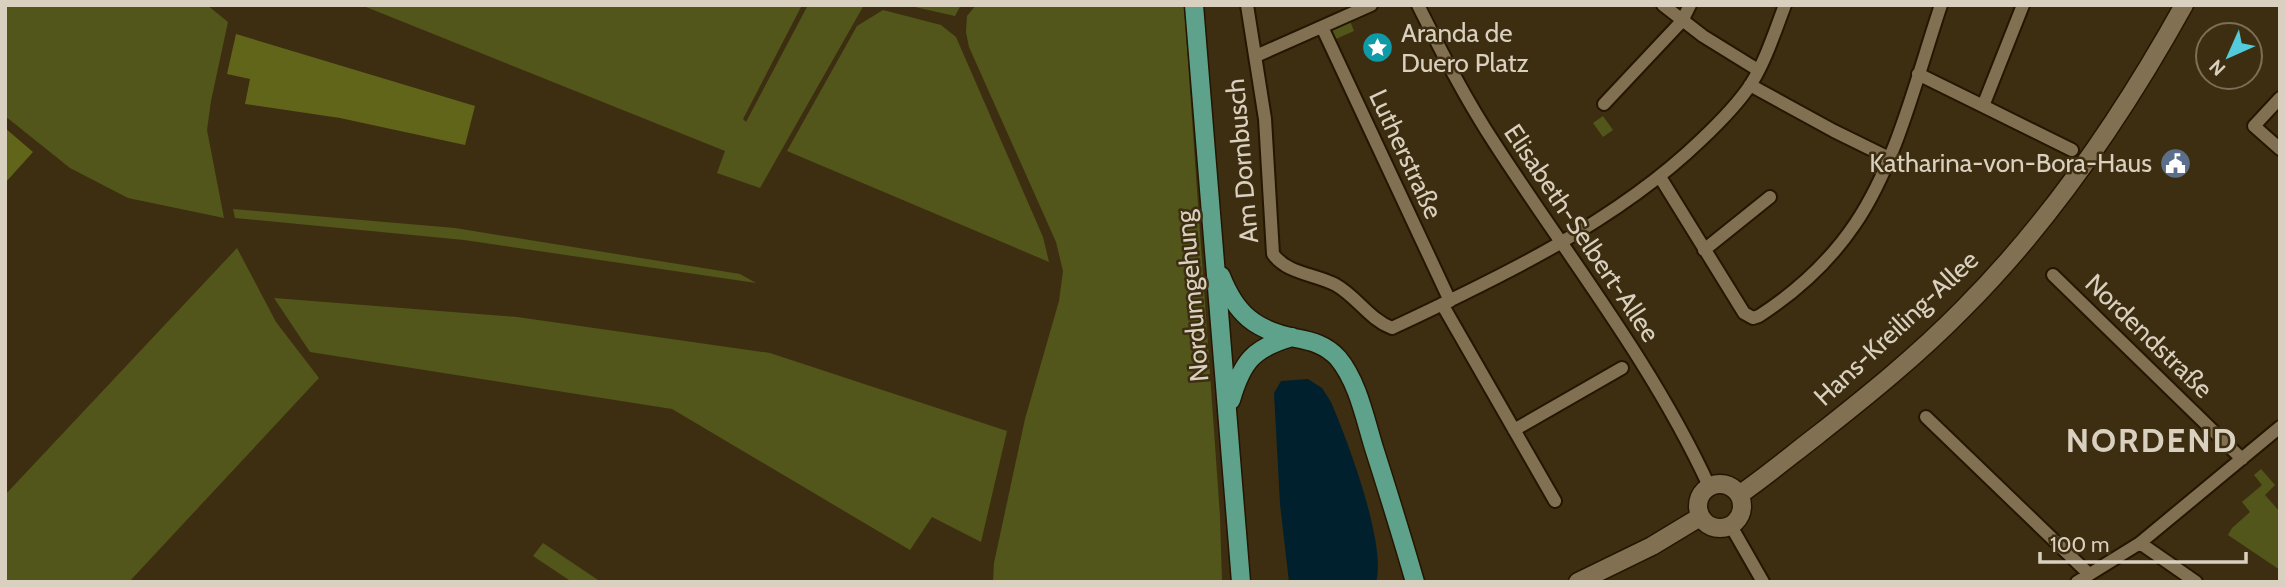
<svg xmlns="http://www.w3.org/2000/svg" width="2285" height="587" viewBox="0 0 2285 587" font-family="Cabin,sans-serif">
<rect width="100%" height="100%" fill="#3d2e11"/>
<path fill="#52561a" d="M5,5H207L228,22L211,101L207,130L224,218L128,198L70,168L5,116Z
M361,5H802L743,119L746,122L808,5H864L760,188L717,173L725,151Z
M906,5H961L955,16Z
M976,5H1184L1220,516L1222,582H993L994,563L1025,419L1059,301L1063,271L1056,242L969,47L966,32L967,16Z
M883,10L941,25L956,37L1043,237L1049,262L787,151L857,26Z
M1348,16L1354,31L1329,42L1322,28Z
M1603,116L1613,130L1603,137L1593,123Z
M233,209L455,228L740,274L756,283L464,240L235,218Z
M237,248L276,322L319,378L129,582H5V495Z
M274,298L517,317L770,353L1007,431L981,542L932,517L910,550L672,409L310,352Z
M2261,469L2275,485L2265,495L2280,512V570L2228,535L2232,528L2250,512L2242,502L2262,485L2254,475Z
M543,543L601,582H572L533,556Z"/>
<path fill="#61651a" d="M236,34L475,106L465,145L340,118L245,104L250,79L227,74Z
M5,128L33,152L5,183Z"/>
<path fill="#00202e" d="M1308,379L1322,388L1331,402C1347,439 1387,545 1376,582H1289L1280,504L1274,393L1281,381Z"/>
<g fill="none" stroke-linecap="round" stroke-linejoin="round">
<defs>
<path id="street" d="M1247,5L1265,119L1273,254C1287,274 1316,274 1336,285C1357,297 1369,319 1392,328C1499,278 1616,222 1701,140C1719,123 1738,104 1751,84C1766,60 1775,31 1785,5
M1418,5C1442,53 1466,100 1495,144C1568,257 1653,364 1709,486
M1663,5L1703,36L1758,70
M2023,5L1983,106L2072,150
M1322,27L1450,301
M1256,56L1371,5
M1918,74L1983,106
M1750,85L1834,131L1889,158
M2280,98L2254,126L2280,149
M1604,104L1682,21L1690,5
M1660,177L1744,313L1753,318L1759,316C1796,292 1830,261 1855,224C1897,162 1917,76 1941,5
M1704,250L1770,197
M2053,275L2242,459
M1442,304L1555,501
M1926,417L2089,574
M1514,430L1622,368
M1731,526L1763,582
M2140,543L2196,582
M2077,582L2140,543L2280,427"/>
<path id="secondary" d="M1698 506a22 22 0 1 1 44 0a22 22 0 1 1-44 0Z
M1739,495C1765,477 1789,457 1815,437C1866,397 1918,355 1963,309C2052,220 2123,115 2184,5
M1578,582L1652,546L1700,517"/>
<path id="primary" d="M1194,5L1241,582
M1221,276C1236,314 1255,330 1295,338C1312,341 1326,345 1338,358C1358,382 1365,419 1374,448C1388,492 1402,537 1415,582
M1231,400C1242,362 1253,348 1292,337"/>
</defs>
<use href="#street" stroke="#241600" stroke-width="16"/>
<use href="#secondary" stroke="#241600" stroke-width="21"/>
<use href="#primary" stroke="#241600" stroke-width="21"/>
<use href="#street" stroke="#817052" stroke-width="12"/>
<use href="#secondary" stroke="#817052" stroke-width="18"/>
<use href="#primary" stroke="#5fa28c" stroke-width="18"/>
</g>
<defs>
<symbol id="sight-disc" viewBox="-11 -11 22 22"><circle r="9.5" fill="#0f9aa8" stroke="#3d2e11"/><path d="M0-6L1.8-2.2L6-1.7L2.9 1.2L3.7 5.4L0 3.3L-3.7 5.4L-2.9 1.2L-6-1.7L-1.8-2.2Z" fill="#fff"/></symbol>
<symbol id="civic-disc" viewBox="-11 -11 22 22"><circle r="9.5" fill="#5c6f8a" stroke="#3d2e11"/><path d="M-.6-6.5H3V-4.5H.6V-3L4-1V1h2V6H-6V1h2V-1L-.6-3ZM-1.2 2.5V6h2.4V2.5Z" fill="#fff"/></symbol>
</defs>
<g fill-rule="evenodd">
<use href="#sight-disc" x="1360" y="30" width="35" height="35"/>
<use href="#civic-disc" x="2158" y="146" width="35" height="35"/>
</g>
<g text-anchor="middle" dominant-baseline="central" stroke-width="5" stroke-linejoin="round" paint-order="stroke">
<g font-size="26" fill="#d9d0c0" stroke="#3d2e11" text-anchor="start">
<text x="1401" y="33">Aranda de<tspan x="1401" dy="30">Duero Platz</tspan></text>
<text x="2152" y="163" text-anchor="end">Katharina-von-Bora-Haus</text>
</g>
<g font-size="26" fill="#d9d0c0" stroke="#3d2e11">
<text transform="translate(1406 154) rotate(65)">Lutherstraße</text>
<text transform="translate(1242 161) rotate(-95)">Am Dornbusch</text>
<text transform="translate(1582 233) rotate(56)">Elisabeth-Selbert-Allee</text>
<text transform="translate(1192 296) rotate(-95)">Nordumgehung</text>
<text transform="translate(1896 328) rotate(-43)">Hans-Kreiling-Allee</text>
<text transform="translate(2149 336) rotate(44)">Nordendstraße</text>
</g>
<g font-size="33" font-weight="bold" letter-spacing="2" fill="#d9d0c0" stroke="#3d2e11">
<text x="2152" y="440">NORDEND</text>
</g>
</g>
<rect width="2285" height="587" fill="none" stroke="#d9d0c0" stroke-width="14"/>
<g transform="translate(2229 56) rotate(225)"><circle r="33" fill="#3d2e11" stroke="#7b6f57" stroke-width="2"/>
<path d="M0-5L12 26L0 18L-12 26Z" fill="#53cbdb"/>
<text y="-10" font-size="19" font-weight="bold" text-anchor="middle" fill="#d9d0c0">N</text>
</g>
<path d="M2040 552v10h206v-10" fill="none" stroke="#d9d0c0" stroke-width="3.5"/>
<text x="2050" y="552" font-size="21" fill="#d9d0c0" stroke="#3d2e11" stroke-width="5" paint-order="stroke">100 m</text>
</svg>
